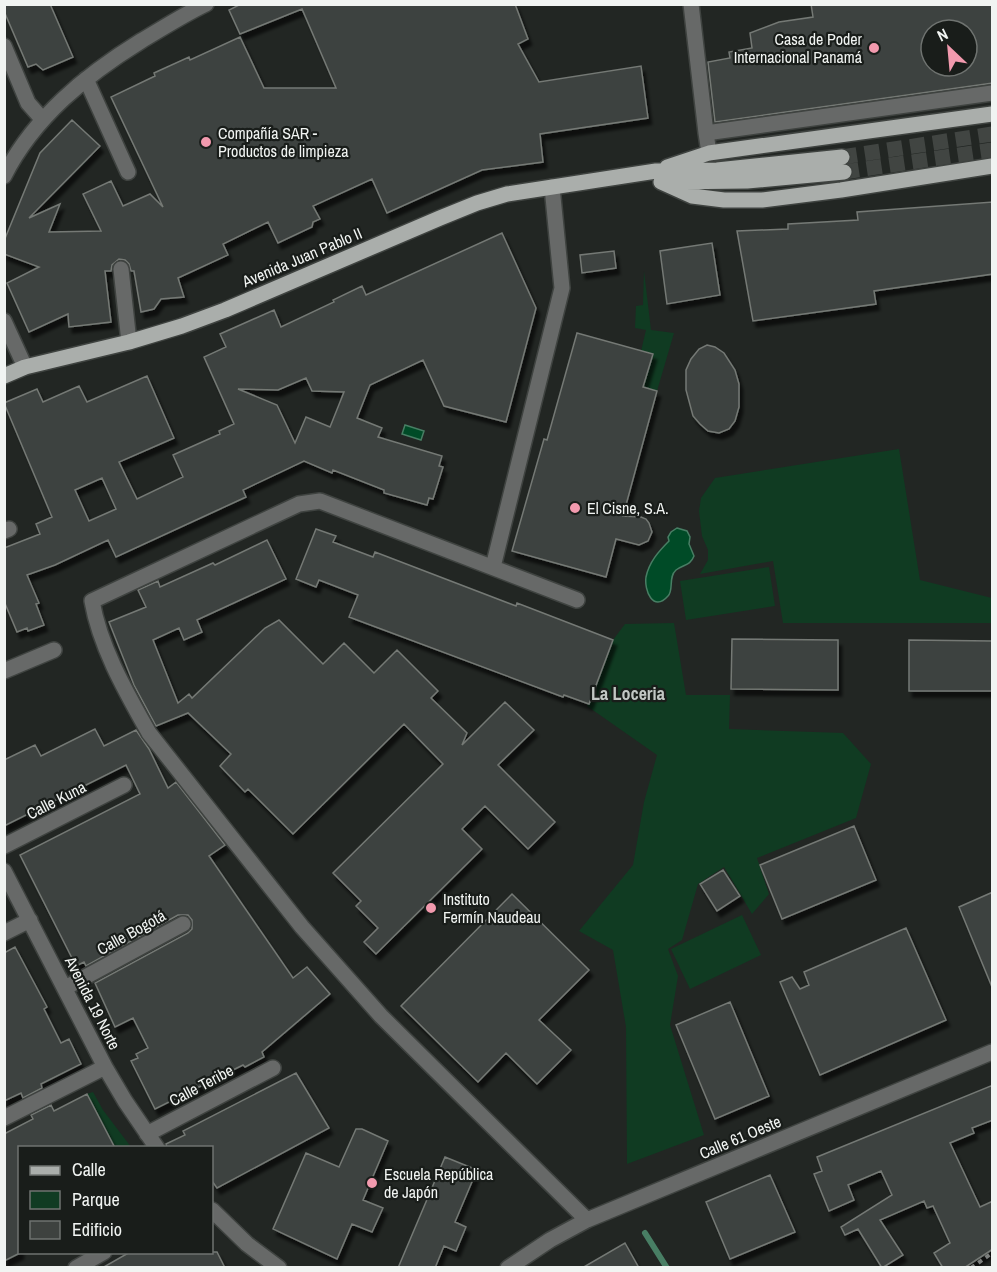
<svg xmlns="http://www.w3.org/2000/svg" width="997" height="1272" viewBox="0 0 997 1272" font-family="'Archivo Narrow',sans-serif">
<defs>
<filter id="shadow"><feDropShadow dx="3.5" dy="6" stdDeviation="1.5" flood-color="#0009"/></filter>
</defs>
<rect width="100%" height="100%" fill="#222623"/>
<path fill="#103b22" d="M644,271L651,330L674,333L657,391L643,387L653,354L641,351L646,330L635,328L636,306L643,305Z
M899,449L920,580L992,598V623H783L773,561L700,574L708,560V550L702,536L699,511L701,498L715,478Z
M769,567L775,606L686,620L680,581Z
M674,623L686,695H730L729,729L843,733L871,764L856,818L757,858L769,894L752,914L724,867L698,884L682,940L668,949L678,976L670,1025L704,1135L627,1164L626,1027L613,950L579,931L633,865L644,802L657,755L587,706L613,640L625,624Z
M742,915L761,955L690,989L671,949Z
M93,1092L103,1110L131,1147H115L87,1094Z"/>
<path fill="#004b27" stroke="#487e64" stroke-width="1.5" d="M405,425L424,431L421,440L402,434Z
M677,528L687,531L690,537L689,544L694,556C690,566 684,564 676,570C668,577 674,590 668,596C653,613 644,590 646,577C649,562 659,551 669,541L668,537L671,532Z"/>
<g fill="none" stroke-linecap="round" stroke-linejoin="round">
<path stroke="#487e64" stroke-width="6" d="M645,1233L667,1268"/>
</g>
<path fill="#3e423f" stroke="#747975" stroke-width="1.5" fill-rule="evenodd" filter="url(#shadow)" d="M4,4H50L73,57L43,70L36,64L28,67L4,11Z
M241,4H515L528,39L518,44L539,82L641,66L648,118L540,134L543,162L482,170L387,213L372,179L313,206L320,219L313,222L312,227L278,243L268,222L223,244L228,255L178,278L184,297L161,299L154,309L141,312L134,271H131L129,264L125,260L119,259L112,265L111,271H105L111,322L69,327L68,314L29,332L7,283L39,267L4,254V241L40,153L72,120L100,146L29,218L60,204L49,232L101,231L83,194L111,181L123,206L150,194L163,207L111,97L155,76L154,73L189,57L190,60L240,37L264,88H336L302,9L240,34L229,10Z
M811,4H993V83L715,122L708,62L730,58L729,52L752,48L750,33L779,22L813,17ZM931,30H967V66H931Z
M993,202V274L874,291L876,304L753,321L737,231L788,229V224L858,220L857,212Z
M502,233L536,308L506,422L444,406L423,360L370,385L357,418L382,428L378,437L442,456L439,466L443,467L433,499L429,498L427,505L384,493V490L333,470L332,473L304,461L243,490L246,497L116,557L108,540L55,565L27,575L39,603L36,604L44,625L28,631L27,628L17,632L4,601V548L40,534L36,524L52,517L4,403L37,389L43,402L79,386L87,402L147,376L174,438L119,462L137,499L183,477L173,455L220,434L219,431L234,424L204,357L226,347L220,334L274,310L281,327L334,302L333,300L362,286L366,295ZM306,378L312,391L344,392L330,427L306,417L295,443L277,405L238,389L278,390ZM102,478L116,509L89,521L75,490Z
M712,243L720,295L667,304L660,251Z
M614,251L616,268L582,273L580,255Z
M577,333L653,354L643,387L657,391L623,516L641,517L646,519L649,523L652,532L648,541L639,545L616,539L606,577L512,551L544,439L547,440Z
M707,345L715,347L724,353L735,370L739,384V407L735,421L729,429L719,433L708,431L700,424L693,416L686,390V370L691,359L699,349Z
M316,529L336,536L333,542L373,557L375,552L516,606L517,603L613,640L589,704L564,695L563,697L349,617L358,595L319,580L316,587L296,579Z
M267,540L286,579L197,620L202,632L184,640L179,628L153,640L178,703L189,694L192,698L265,628L279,620L323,664L344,643L374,673L397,650L438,691L431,698L467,733L462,745L505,702L534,730L498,765L555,822L528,849L485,806L462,829L482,849L376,954L364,942L378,928L356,906L361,901L333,873L443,764L404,724L293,834L248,789L245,792L220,766L231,754L188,713L156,726L134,685L109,622L146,607L138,590L158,581L160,587L213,563L215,565Z
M732,639L838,640V690L731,689Z
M909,640L993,641V691H909Z
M95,729L104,746L136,730L149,749L168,788L176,782L225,845L209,856L293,978L307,967L330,994L262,1052L264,1057L245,1067L243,1065L155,1109L131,1061L138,1058L136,1054L148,1048L133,1018L115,1027L95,983L188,933L192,929V920L188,915H178L86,966L84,962L76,966L20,855L140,794L126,765L4,826V760L35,745L41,756Z
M854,826L876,880L782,919L760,865Z
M723,870L740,896L717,911L700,884Z
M993,892V987H992L959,907Z
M512,894L589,970L539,1020L571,1050L537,1084L506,1053L478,1082L401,1006Z
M906,928L946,1020L820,1075L780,982L792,977L800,989L809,985L804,972Z
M15,947L47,1007L44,1009L61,1043L69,1039L81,1064L41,1084L42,1088L23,1098L21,1093L4,1101V953Z
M730,1002L769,1096L715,1119L676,1025Z
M296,1073L329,1128L217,1188L212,1181V1148H167L166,1144L185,1135L183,1131Z
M993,1085V1120L972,1128L974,1133L950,1143L980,1207L993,1201V1249L964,1268H943L934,1253L950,1243L933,1206L927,1208L924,1201L880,1220L903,1255L882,1268L858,1229L845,1235L841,1227L892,1195L881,1171L848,1185L854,1200L829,1211L814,1174L822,1171L817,1157Z
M87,1094L115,1148H20V1253L4,1261V1134L33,1119L31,1115L51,1105L54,1111Z
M356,1129H362L388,1141L363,1200L383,1208L372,1232L352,1224L337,1259L273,1229L306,1153L339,1167Z
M445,1157L477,1170L455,1222L466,1227L456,1251L444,1246L435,1268H398Z
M770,1175L795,1232L730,1259L706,1202Z
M625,1243L639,1268H582Z
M130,1252H217L225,1268H102Z"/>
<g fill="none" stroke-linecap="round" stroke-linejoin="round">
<path stroke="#414542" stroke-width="15" stroke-dasharray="15 8" stroke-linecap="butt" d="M842,157L992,134
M844,172L992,150"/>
<defs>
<path id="minor" d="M691,4L706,133
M4,46L28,103L43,120
M86,79L128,172
M709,153L706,133L992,93
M4,176C34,117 86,75 141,41C163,28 183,15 206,4
M121,269L129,342
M4,321L25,367
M4,531L9,529
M493,567L562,288L552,187
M577,600L320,501L299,504L92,601C100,647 126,692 149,733L302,927L381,1016L587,1220
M4,671L54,650
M4,846L124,785
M4,871L105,1067L125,1101L157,1148
M4,933L30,920
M65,988L183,924
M4,1118L105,1067
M147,1134L273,1068
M212,1210L247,1244L279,1268
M76,1268L104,1252
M508,1268L550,1240L587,1220L992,1052"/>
<path id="major" d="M667,167L709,153L992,114
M661,182L692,196L724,200H762L841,190L992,166
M665,182L747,181L844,172
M4,376L25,367L129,342L182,326L225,310L440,218L477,203L507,194L656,171L717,170L842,157"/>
</defs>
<use href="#minor" stroke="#3f4340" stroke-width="18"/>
<use href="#major" stroke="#3f4340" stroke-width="18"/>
<path stroke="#7c7f7d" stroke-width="4" stroke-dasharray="4.5 4.5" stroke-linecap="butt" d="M971,1268L992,1253"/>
<use href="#minor" stroke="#676968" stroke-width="15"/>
<use href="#major" stroke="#aaaeab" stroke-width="15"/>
</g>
<g fill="#f29aae" stroke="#191d1a" stroke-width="2">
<circle cx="874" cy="48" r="6"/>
<circle cx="206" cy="142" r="6"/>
<circle cx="575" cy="508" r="6"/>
<circle cx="431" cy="908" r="6"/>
<circle cx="372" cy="1183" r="6"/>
</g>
<g text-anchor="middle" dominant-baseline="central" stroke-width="4.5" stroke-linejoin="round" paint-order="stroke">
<g font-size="16" fill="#f1f4f2" stroke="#191d1a" text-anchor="start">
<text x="862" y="39" text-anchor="end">Casa de Poder<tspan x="862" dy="18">Internacional Panamá</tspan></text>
<text x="218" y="133">Compañía SAR -<tspan x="218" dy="18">Productos de limpieza</tspan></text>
<text x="587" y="508">El Cisne, S.A.</text>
<text x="443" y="899">Instituto<tspan x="443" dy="18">Fermín Naudeau</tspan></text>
<text x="384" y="1174">Escuela República<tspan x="384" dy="18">de Japón</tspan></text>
</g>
<g font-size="16" fill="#f1f4f2" stroke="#191d1a">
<text transform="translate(302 257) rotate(-23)">Avenida Juan Pablo II</text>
<text transform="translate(56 800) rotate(-27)">Calle Kuna</text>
<text transform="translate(131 932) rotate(-29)">Calle Bogotá</text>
<text transform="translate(93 1003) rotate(63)">Avenida 19 Norte</text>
<text transform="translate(201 1085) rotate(-28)">Calle Teribe</text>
<text transform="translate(740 1137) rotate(-23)">Calle 61 Oeste</text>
</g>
<g font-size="18" font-weight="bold" fill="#c2c7c4" stroke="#191d1a">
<text x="628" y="693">La Loceria</text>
</g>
</g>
<rect width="997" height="1272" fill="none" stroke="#f1f4f2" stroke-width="12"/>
<rect x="18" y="1146" width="195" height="108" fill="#191d1a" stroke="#6f7370" stroke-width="1.5"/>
<rect x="30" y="1166" width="30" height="9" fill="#aaaeab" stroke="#6f7370" stroke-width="1.5"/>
<text x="72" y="1176" font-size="18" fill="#f1f4f2">Calle</text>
<rect x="30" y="1191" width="30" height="18" fill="#103b22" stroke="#6f7370" stroke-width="1.5"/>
<text x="72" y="1206" font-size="18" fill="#f1f4f2">Parque</text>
<rect x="30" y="1221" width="30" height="18" fill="#3e423f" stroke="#6f7370" stroke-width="1.5"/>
<text x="72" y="1236" font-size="18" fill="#f1f4f2">Edificio</text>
<g transform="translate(949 48) rotate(334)"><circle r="28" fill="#191d1a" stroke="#6f7370" stroke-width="1.5"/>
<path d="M0-4.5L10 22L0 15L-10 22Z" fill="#f29aae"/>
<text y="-9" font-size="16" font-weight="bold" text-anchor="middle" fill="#f1f4f2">N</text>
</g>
</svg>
